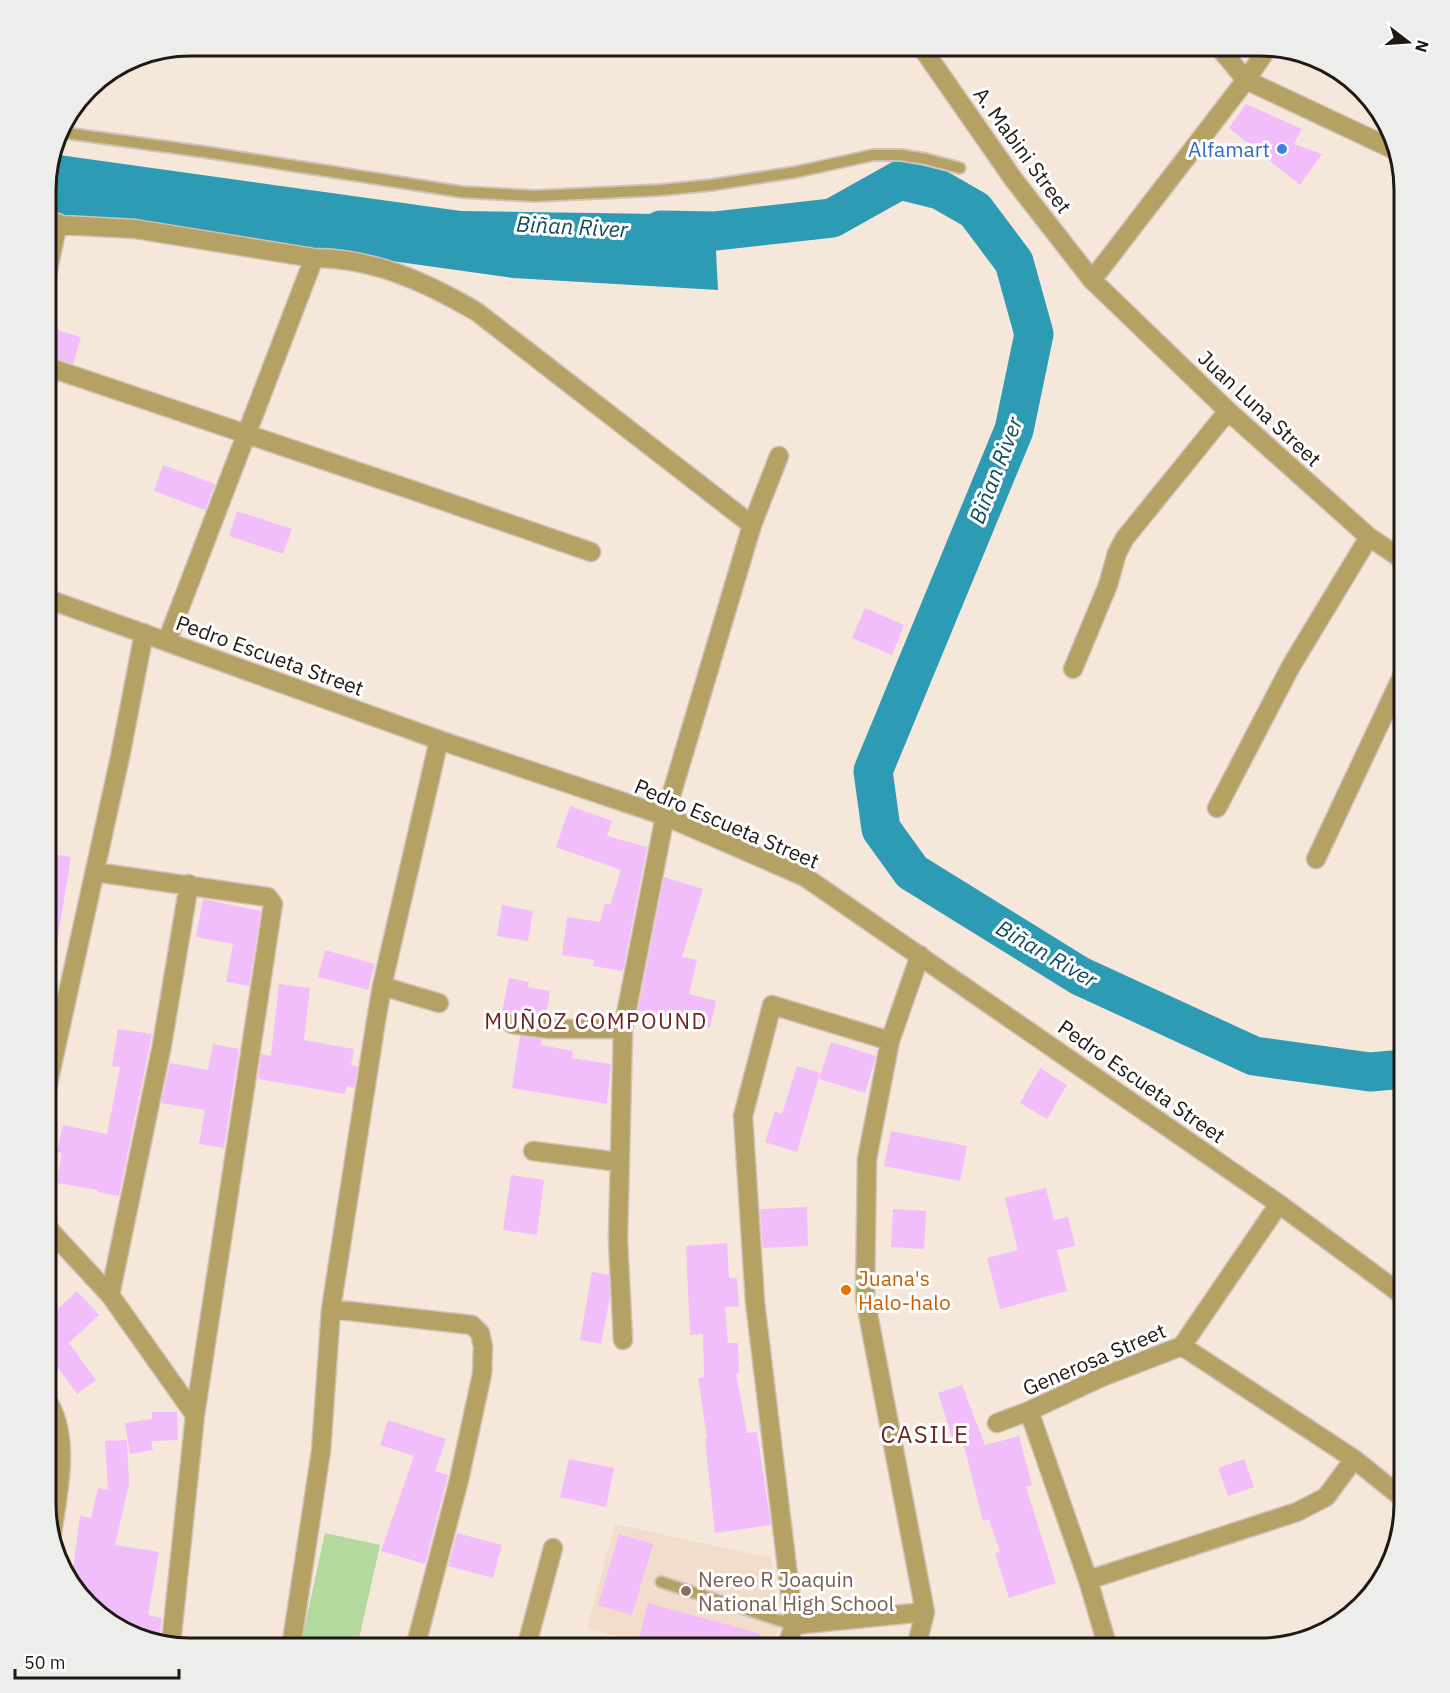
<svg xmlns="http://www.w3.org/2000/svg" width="1450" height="1693" viewBox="0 0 1450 1693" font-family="'IBM Plex Sans',sans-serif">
<rect width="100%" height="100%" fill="#f6e7db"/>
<path fill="#f2dccb" d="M615,1524L771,1558L780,1624L771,1648H660L587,1628Z"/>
<path fill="#b2d99e" d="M325,1533L380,1545L357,1648H344L302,1639Z"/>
<path fill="#2e9bb4" d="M52,154L461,211L727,215L715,231L718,290L513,278L306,249L45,216V180Z"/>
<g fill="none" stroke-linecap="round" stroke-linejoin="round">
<path stroke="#2e9bb4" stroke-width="39" d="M661,230L715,231L832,218L900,180L940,190L975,210L1014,262L1034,334L1014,430L873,771L881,829L912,872L1080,976L1254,1056L1370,1072L1405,1069"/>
</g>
<path fill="#f1bdfb" d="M1246,104L1302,129L1294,144L1322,154L1300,185L1229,128Z
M51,328L81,337L73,364L45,355Z
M163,465L215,484L205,510L154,491Z
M237,511L292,529L283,554L229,536Z
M865,608L904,625L892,655L852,638Z
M570,806L612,821L607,836L647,847L623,971L593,966L594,960L562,955L567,917L600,922L605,903L610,905L621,870L556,847Z
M45,853L71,857L55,955L45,954Z
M664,877L703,889L682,957L697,960L689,994L716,1001L710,1028L638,1010Z
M203,899L261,911L249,986L226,982L233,944L196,937Z
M502,905L533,911L528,941L497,936Z
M325,950L375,964L368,990L318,977Z
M509,978L529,982L528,987L550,991L546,1017L514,1013L501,1016Z
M279,984L310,988L304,1040L354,1049L351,1065L358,1066L354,1088L347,1086L345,1094L258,1079L261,1054L271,1056Z
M118,1029L152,1034L119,1196L98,1192V1190L57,1183L62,1153L57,1152L63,1125L107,1134L120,1067L112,1066Z
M520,1036L542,1039L541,1045L573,1051L572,1058L611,1064L607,1104L512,1088Z
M831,1042L876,1056L865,1093L819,1079Z
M213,1044L239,1049L224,1148L199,1144L205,1110L161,1103L170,1063L208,1070Z
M797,1066L820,1073L797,1152L765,1142L775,1111L782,1114Z
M1040,1068L1067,1085L1047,1119L1020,1103Z
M891,1131L967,1146L960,1181L884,1166Z
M511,1175L544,1180L537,1235L503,1230Z
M1046,1188L1054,1220L1068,1217L1075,1246L1057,1250L1067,1291L1000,1309L987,1258L1018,1250L1005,1198Z
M807,1207L808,1246L763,1248L760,1209Z
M893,1209L926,1211L924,1249L891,1247Z
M727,1243L729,1278H737L739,1306L725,1307L728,1343H738L739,1373H736L747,1433L757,1432L771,1525L715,1533L705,1439L707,1438L698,1378L704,1377L703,1334L690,1335L686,1246Z
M592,1272L609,1275L610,1297L601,1344L580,1340Z
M77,1291L99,1315L69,1343L96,1380L77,1394L45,1350V1321Z
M962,1385L985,1445L1019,1436L1032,1485L1026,1487L1056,1583L1009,1598L995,1553L1000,1552L989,1519L983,1521L961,1434L952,1437L938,1393Z
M152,1412H177L178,1440L151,1441L153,1450L130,1454L125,1423L152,1419Z
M388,1420L446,1439L435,1471L448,1475L425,1564L381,1551L414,1456L380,1445Z
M127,1440L129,1484L115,1545L159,1552L148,1615L162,1618L159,1641L125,1633L75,1591L71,1584L80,1516L91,1518L98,1488L108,1490L105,1441Z
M569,1459L614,1468L606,1507L560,1497Z
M1244,1459L1254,1487L1228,1496L1218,1468Z
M457,1533L502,1545L493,1578L448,1566Z
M619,1534L653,1544L632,1615L598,1605Z
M648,1603L761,1634L757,1648H676L639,1638Z"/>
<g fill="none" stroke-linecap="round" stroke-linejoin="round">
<defs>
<path id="service" d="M58,132L205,152L462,192L535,196L661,190L712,185L796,172L873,155H901L926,159L960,168
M661,1582L794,1625"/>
<path id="minor" d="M1246,80L1270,45
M45,224L135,229L314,258C373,258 426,282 477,312L752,525L665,816L623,1029L618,1240L623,1340
M1092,280L1228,411L1369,537L1405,561
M45,283L58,223
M45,366L412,490L591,552
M752,525L779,456
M167,641L314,258
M1073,669L1108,585L1117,553L1125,538L1228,411
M1217,808L1291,666L1369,537
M1316,859L1405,670
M95,872L260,896L268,897L273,904L195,1415L171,1644
M382,986L439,1003
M512,1024L549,1029H623
M45,1097L120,757L144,633
M533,1151L619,1162
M45,1225L110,1295L195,1415
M110,1295L162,1045L189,884
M331,1309L472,1325L480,1333L483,1347L482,1374L459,1480L415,1648
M1182,1346L1354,1459L1405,1500
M45,1397C73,1436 57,1496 51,1540
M1029,1411L1088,1580L1108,1648
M997,1423L1029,1411L1102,1377L1182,1346L1279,1204
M1088,1580L1297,1512L1326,1497L1354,1459
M794,1625L925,1612
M291,1648L321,1451L331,1309L375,1027L382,986L439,740
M526,1648L553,1548
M786,1648L794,1625L755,1302L743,1116L772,1005L890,1041
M916,1648L925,1612L865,1298L867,1159L890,1041L920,955"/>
<path id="tertiary" d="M920,45L1014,180L1092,280L1246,80
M1217,45L1246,80L1399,152
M45,598L439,740L665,816L805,877L1279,1204L1405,1297"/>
</defs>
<use href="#service" stroke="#cfc2b7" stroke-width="14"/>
<use href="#minor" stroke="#cfc2b7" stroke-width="21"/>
<use href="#tertiary" stroke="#cfc2b7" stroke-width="21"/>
<use href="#service" stroke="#b6a164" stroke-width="10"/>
<use href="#minor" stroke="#b6a164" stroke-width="18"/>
<use href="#tertiary" stroke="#b6a164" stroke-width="18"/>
</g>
<circle fill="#3f7fe0" stroke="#fff" stroke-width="2" cx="1282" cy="149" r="6"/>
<circle fill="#e8710a" stroke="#fff" stroke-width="2" cx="846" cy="1290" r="6"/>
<circle fill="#8d6e63" stroke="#fff" stroke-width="2" cx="686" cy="1591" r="6"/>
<g text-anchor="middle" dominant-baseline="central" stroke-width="6" stroke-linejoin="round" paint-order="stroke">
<g font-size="21" fill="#366cbe" stroke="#fff" text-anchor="end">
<text x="1270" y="149">Alfamart</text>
</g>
<g font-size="21" fill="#1f1915" stroke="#fff">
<text transform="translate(1023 150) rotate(54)">A. Mabini Street</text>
<text transform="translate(1260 408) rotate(43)">Juan Luna Street</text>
<text transform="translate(270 655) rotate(20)">Pedro Escueta Street</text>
<text transform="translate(727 823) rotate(23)">Pedro Escueta Street</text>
<text transform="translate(1142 1081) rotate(35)">Pedro Escueta Street</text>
<text transform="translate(1094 1359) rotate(-23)">Generosa Street</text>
</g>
<g font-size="21" fill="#c56008" stroke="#fff" text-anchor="start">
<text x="858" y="1278">Juana's<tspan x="858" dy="24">Halo-halo</tspan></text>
</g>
<g font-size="21" fill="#785e54" stroke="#fff" text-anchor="start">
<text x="698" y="1579">Nereo R Joaquin<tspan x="698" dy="24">National High School</tspan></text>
</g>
<g font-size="22" font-style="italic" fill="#0e4c59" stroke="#fff">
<text transform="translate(572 226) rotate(3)">Biñan River</text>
<text transform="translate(995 470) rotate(-69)">Biñan River</text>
<text transform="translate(1047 953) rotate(30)">Biñan River</text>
</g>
<g font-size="22" letter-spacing="1.5" fill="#6a2521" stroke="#fff">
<text x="596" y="1020">MUÑOZ COMPOUND</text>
</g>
<g font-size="24" letter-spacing="1.5" fill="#6a2521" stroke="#fff">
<text x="925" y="1434">CASILE</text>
</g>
</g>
<path d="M0 0H1450V1693H0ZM190 56H1260A134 134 0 0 1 1394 190V1504A134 134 0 0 1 1260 1638H190A134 134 0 0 1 56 1504V190A134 134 0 0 1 190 56Z" fill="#ededec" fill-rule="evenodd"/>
<path fill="none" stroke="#1f1915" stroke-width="3" d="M190 56H1260A134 134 0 0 1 1394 190V1504A134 134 0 0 1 1260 1638H190A134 134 0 0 1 56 1504V190A134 134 0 0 1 190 56Z"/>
<g transform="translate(1408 42) rotate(107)" stroke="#ffffff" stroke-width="4.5" paint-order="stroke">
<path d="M0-4.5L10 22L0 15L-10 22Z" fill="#1f1915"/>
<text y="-9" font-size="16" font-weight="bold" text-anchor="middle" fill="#1f1915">N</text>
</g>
<path d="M15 1669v9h164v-9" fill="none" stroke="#1f1915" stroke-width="3"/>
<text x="24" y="1669" font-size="18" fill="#1f1915" stroke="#ffffff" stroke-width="4.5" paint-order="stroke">50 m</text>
</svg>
